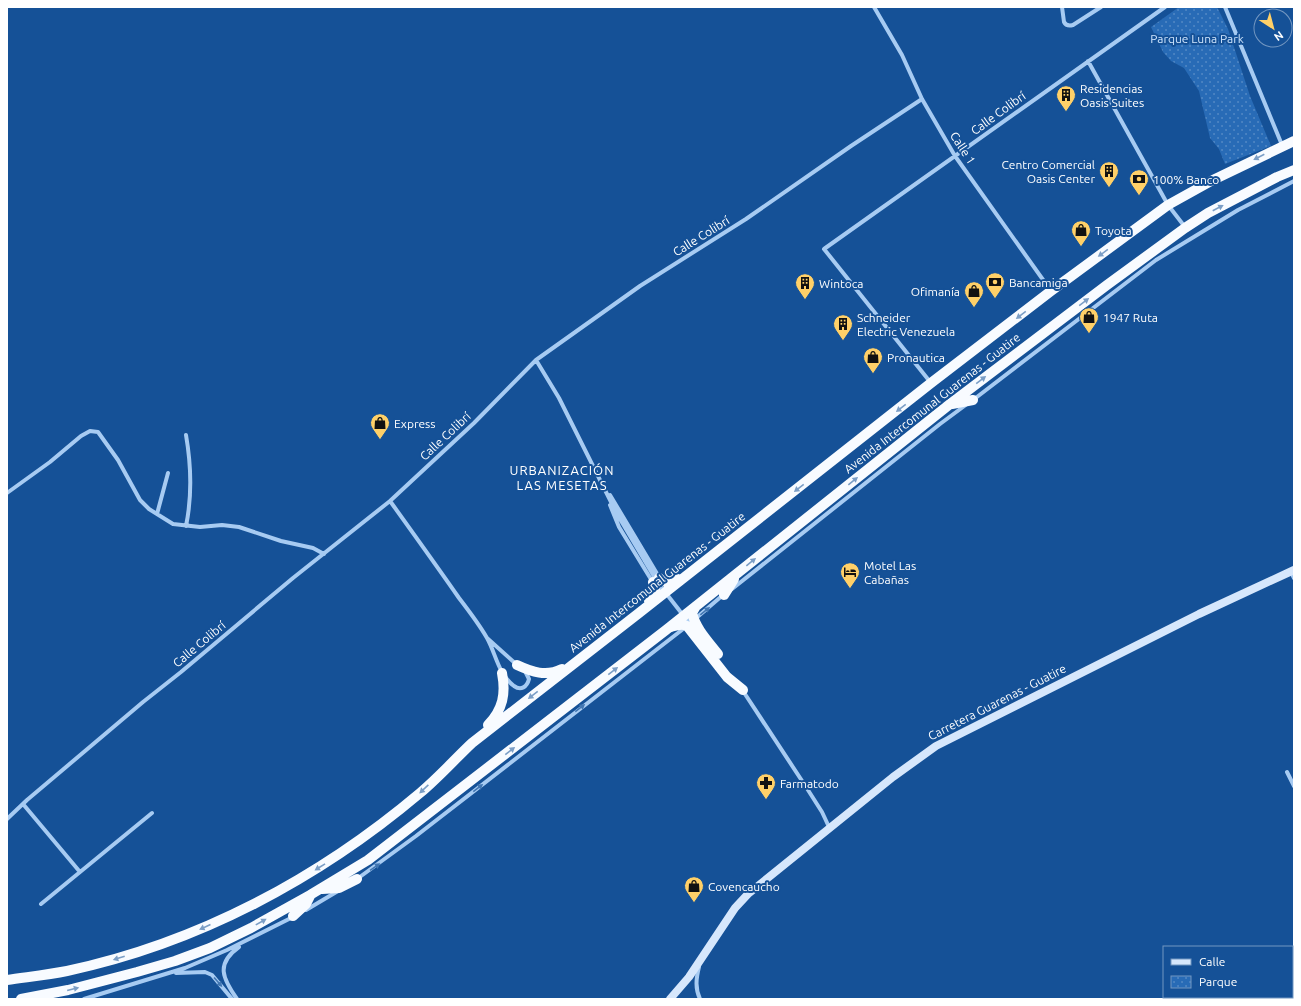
<svg xmlns="http://www.w3.org/2000/svg" width="1301" height="1006" viewBox="0 0 1301 1006" font-family="Ubuntu,sans-serif">
<defs>
<pattern id="park-dots" width="8" height="8" patternUnits="userSpaceOnUse"><rect width="8" height="8" fill="#286bb6"/><path d="M2 2h.1M6 6h.1" fill="none" stroke="#5389c5" stroke-width="1.8" stroke-linecap="round"/></pattern>
</defs>
<rect width="100%" height="100%" fill="#155197"/>
<path fill="url(#park-dots)" d="M1179,7H1217L1228,29L1250,96L1271,146L1225,164L1219,149L1210,138L1199,91L1184,68L1171,61L1163,52L1151,27Z"/>
<g fill="none" stroke-linecap="round" stroke-linejoin="round">
<path stroke="#a7cbf2" stroke-width="4" d="M874,7L902,55L922,99L955,156L1051,291
M1062,7L1064,22C1066,26 1069,26 1073,25L1101,7
M1225,7L1282,145
M1088,61L1168,205L1185,227
M536,360L559,398L617,514L658,583L690,624
M931,383L824,249L1165,7
M973,400L1156,260L1238,210L1294,181
M186,435C191,464 192,497 186,526
M7,493L50,462L81,436L90,431L98,432L118,460L140,500L149,509L173,524L200,527L222,525L239,527L281,541L313,548L324,554
M610,495L659,577
M390,501C413,533 436,565 459,598C469,611 479,624 487,638C496,654 498,674 514,686C521,691 527,687 529,679L525,671
M610,505L619,527L652,581
M157,514L168,473
M1291,572L1294,578
M732,589L940,424L967,404
M695,619L723,595
M487,638L516,664
M743,691L808,790L822,812L829,827
M1287,772L1294,786
M23,804L80,872
M7,819L27,800L143,702L181,672L293,578L390,501L474,423L536,360L640,286L746,219L851,146L922,99
M357,879L416,836L687,626
M41,904L152,813
M306,910L338,891
M699,967C696,979 695,988 700,999
M176,973L205,972L212,975L232,999
M84,999L185,968L227,950L293,917
M237,999C223,979 215,964 239,947"/>
<path stroke="#d6e7fc" stroke-width="8" d="M670,999L689,977L735,908L748,894L893,777L936,746L1199,614L1294,570"/>
<path stroke="#f8fbff" stroke-width="10" d="M952,404L973,400
M659,578C666,584 670,584 678,579
M724,595L734,579
M649,601L656,592L653,582
M696,606L692,613C696,629 708,641 718,654
M671,627C677,625 682,623 687,626L727,677L743,690
M517,665C532,672 546,677 562,669
M488,725C503,709 506,694 502,673
M322,889L339,888L357,879
M293,916L306,904L310,896
M7,980C27,977 47,975 67,971C198,943 318,879 420,793C438,778 455,759 472,743L639,613L931,383L1051,291L1168,205L1213,180L1294,141
M21,999L68,990L137,972L175,961L210,948L251,928L310,895L368,860L666,630L950,404L1107,285L1185,228L1208,213L1277,177L1294,170"/>
</g>
<defs><path id="oneway-solid" d="M-6-.8H1V-3.2L6.5 0L1 3.2V.8H-6Z"/></defs>
<g fill="#7b9ec6">
<use href="#oneway-solid" transform="translate(1259 157) rotate(153)"/>
<use href="#oneway-solid" transform="translate(1218 208) rotate(-28)"/>
<use href="#oneway-solid" transform="translate(1103 253) rotate(144)"/>
<use href="#oneway-solid" transform="translate(1084 302) rotate(-37)"/>
<use href="#oneway-solid" transform="translate(1021 315) rotate(143)"/>
<use href="#oneway-solid" transform="translate(981 380) rotate(-37)"/>
<use href="#oneway-solid" transform="translate(901 408) rotate(142)"/>
<use href="#oneway-solid" transform="translate(853 481) rotate(-39)"/>
<use href="#oneway-solid" transform="translate(799 488) rotate(142)"/>
<use href="#oneway-solid" transform="translate(751 562) rotate(-39)"/>
<use href="#oneway-solid" transform="translate(613 671) rotate(-38)"/>
<use href="#oneway-solid" transform="translate(533 695) rotate(142)"/>
<use href="#oneway-solid" transform="translate(510 751) rotate(-38)"/>
<use href="#oneway-solid" transform="translate(424 789) rotate(137)"/>
<use href="#oneway-solid" transform="translate(320 867) rotate(148)"/>
<use href="#oneway-solid" transform="translate(261 922) rotate(-29)"/>
<use href="#oneway-solid" transform="translate(205 927) rotate(156)"/>
<use href="#oneway-solid" transform="translate(119 958) rotate(163)"/>
<use href="#oneway-solid" transform="translate(73 989) rotate(-14)"/>
</g>
<g fill="#4176b2">
<use href="#oneway-solid" transform="translate(705 611) rotate(-39)"/>
<use href="#oneway-solid" transform="translate(580 708) rotate(-38)"/>
<use href="#oneway-solid" transform="translate(478 788) rotate(-38)"/>
<use href="#oneway-solid" transform="translate(375 867) rotate(-35)"/>
<use href="#oneway-solid" transform="translate(218 982) rotate(49)"/>
</g>
<defs>
<symbol id="building-pin" viewBox="-11 -11 22 30"><path d="M0 17L-7.5 6A9.5 9.5 0 1 1 7.5 6Z" fill="#ffd068" stroke="#155197"/><path d="M-4-6H4V6H1V3H-1V6H-4ZM-2.5-4.3h1.7v1.8h-1.7ZM.8-4.3h1.7v1.8H.8ZM-2.5-1h1.7V.8h-1.7ZM.8-1h1.7V.8H.8Z" fill="#111"/></symbol>
<symbol id="bank-pin" viewBox="-11 -11 22 30"><path d="M0 17L-7.5 6A9.5 9.5 0 1 1 7.5 6Z" fill="#ffd068" stroke="#155197"/><path d="M-6-4H6V4H-6ZM0-2.3a2.3 2.3 0 1 0 0 4.6a2.3 2.3 0 1 0 0-4.6Z" fill="#111"/></symbol>
<symbol id="shop-pin" viewBox="-11 -11 22 30"><path d="M0 17L-7.5 6A9.5 9.5 0 1 1 7.5 6Z" fill="#ffd068" stroke="#155197"/><path d="M-5-2.5h2.3a2.7 3.5 0 0 1 5.4 0H5L5.5 6h-11ZM-1.5-2.5h3a1.5 2.3 0 0 0-3 0Z" fill="#111"/></symbol>
<symbol id="hotel-pin" viewBox="-11 -11 22 30"><path d="M0 17L-7.5 6A9.5 9.5 0 1 1 7.5 6Z" fill="#ffd068" stroke="#155197"/><path d="M-6-4.5h1.5V1H6V5H4.5V3h-9V5H-6ZM-4 0a1.8 1.8 0 1 1 3.6 0ZM.5 0V-2.5h3Q6-2.5 6 0Z" fill="#111"/></symbol>
<symbol id="pharmacy-pin" viewBox="-11 -11 22 30"><path d="M0 17L-7.5 6A9.5 9.5 0 1 1 7.5 6Z" fill="#ffd068" stroke="#155197"/><path d="M-2-6h4v4h4v4h-4v4h-4v-4h-4v-4h4Z" fill="#111"/></symbol>
</defs>
<g fill-rule="evenodd">
<use href="#building-pin" x="1055" y="84" width="22" height="30"/>
<use href="#building-pin" x="1098" y="160" width="22" height="30"/>
<use href="#bank-pin" x="1128" y="168" width="22" height="30"/>
<use href="#shop-pin" x="1070" y="219" width="22" height="30"/>
<use href="#bank-pin" x="984" y="271" width="22" height="30"/>
<use href="#building-pin" x="794" y="272" width="22" height="30"/>
<use href="#shop-pin" x="963" y="280" width="22" height="30"/>
<use href="#shop-pin" x="1078" y="306" width="22" height="30"/>
<use href="#building-pin" x="832" y="313" width="22" height="30"/>
<use href="#shop-pin" x="862" y="346" width="22" height="30"/>
<use href="#shop-pin" x="369" y="412" width="22" height="30"/>
<use href="#hotel-pin" x="839" y="561" width="22" height="30"/>
<use href="#pharmacy-pin" x="755" y="772" width="22" height="30"/>
<use href="#shop-pin" x="683" y="875" width="22" height="30"/>
</g>
<g text-anchor="middle" dominant-baseline="central" stroke-width="4" stroke-linejoin="round" paint-order="stroke">
<g font-size="12" fill="#cfe5fd" stroke="#155197">
<text x="1197" y="38">Parque Luna Park</text>
</g>
<g font-size="12" fill="#fff" stroke="#155197" text-anchor="start">
<text x="1080" y="88">Residencias<tspan x="1080" dy="14">Oasis Suites</tspan></text>
<text x="1095" y="164" text-anchor="end">Centro Comercial<tspan x="1095" dy="14">Oasis Center</tspan></text>
<text x="1153" y="179">100% Banco</text>
<text x="1095" y="230">Toyota</text>
<text x="1009" y="282">Bancamiga</text>
<text x="819" y="283">Wintoca</text>
<text x="960" y="291" text-anchor="end">Ofimanía</text>
<text x="857" y="317">Schneider<tspan x="857" dy="14">Electric Venezuela</tspan></text>
<text x="1103" y="317">1947 Ruta</text>
<text x="887" y="357">Pronautica</text>
<text x="394" y="423">Express</text>
<text x="864" y="565">Motel Las<tspan x="864" dy="14">Cabañas</tspan></text>
<text x="780" y="783">Farmatodo</text>
<text x="708" y="886">Covencaucho</text>
</g>
<g font-size="12" fill="#fff" stroke="#155197">
<text transform="translate(998 113) rotate(-36)">Calle Colibrí</text>
<text transform="translate(963 148) rotate(57)">Calle 1</text>
<text transform="translate(701 236) rotate(-32)">Calle Colibrí</text>
<text transform="translate(932 403) rotate(-38)">Avenida Intercomunal Guarenas - Guatire</text>
<text transform="translate(445 436) rotate(-43)">Calle Colibrí</text>
<text transform="translate(657 582) rotate(-38)">Avenida Intercomunal Guarenas - Guatire</text>
<text transform="translate(199 644) rotate(-40)">Calle Colibrí</text>
<text transform="translate(997 702) rotate(-27)">Carretera Guarenas - Guatire</text>
</g>
<g font-size="13" letter-spacing="1" fill="#fff" stroke="#155197">
<text x="562" y="470">URBANIZACIÓN<tspan x="562" dy="15">LAS MESETAS</tspan></text>
</g>
</g>
<rect width="1301" height="1006" fill="none" stroke="#ffffff" stroke-width="16"/>
<rect x="1163" y="946" width="130" height="52" fill="#155197" stroke="#7397c1"/>
<rect x="1171" y="959" width="20" height="6" fill="#d6e7fc" stroke="#7397c1"/>
<text x="1199" y="966" font-size="12" fill="#ffffff">Calle</text>
<rect x="1171" y="976" width="20" height="12" fill="url(#park-dots)" stroke="#7397c1"/>
<text x="1199" y="986" font-size="12" fill="#ffffff">Parque</text>
<g transform="translate(1273 28) rotate(144)"><circle r="19" fill="#155197" stroke="#7397c1"/>
<path d="M0-3L7 15L0 10L-7 15Z" fill="#ffd068"/>
<text y="-6" font-size="11" font-weight="bold" text-anchor="middle" fill="#ffffff">N</text>
</g>
</svg>
